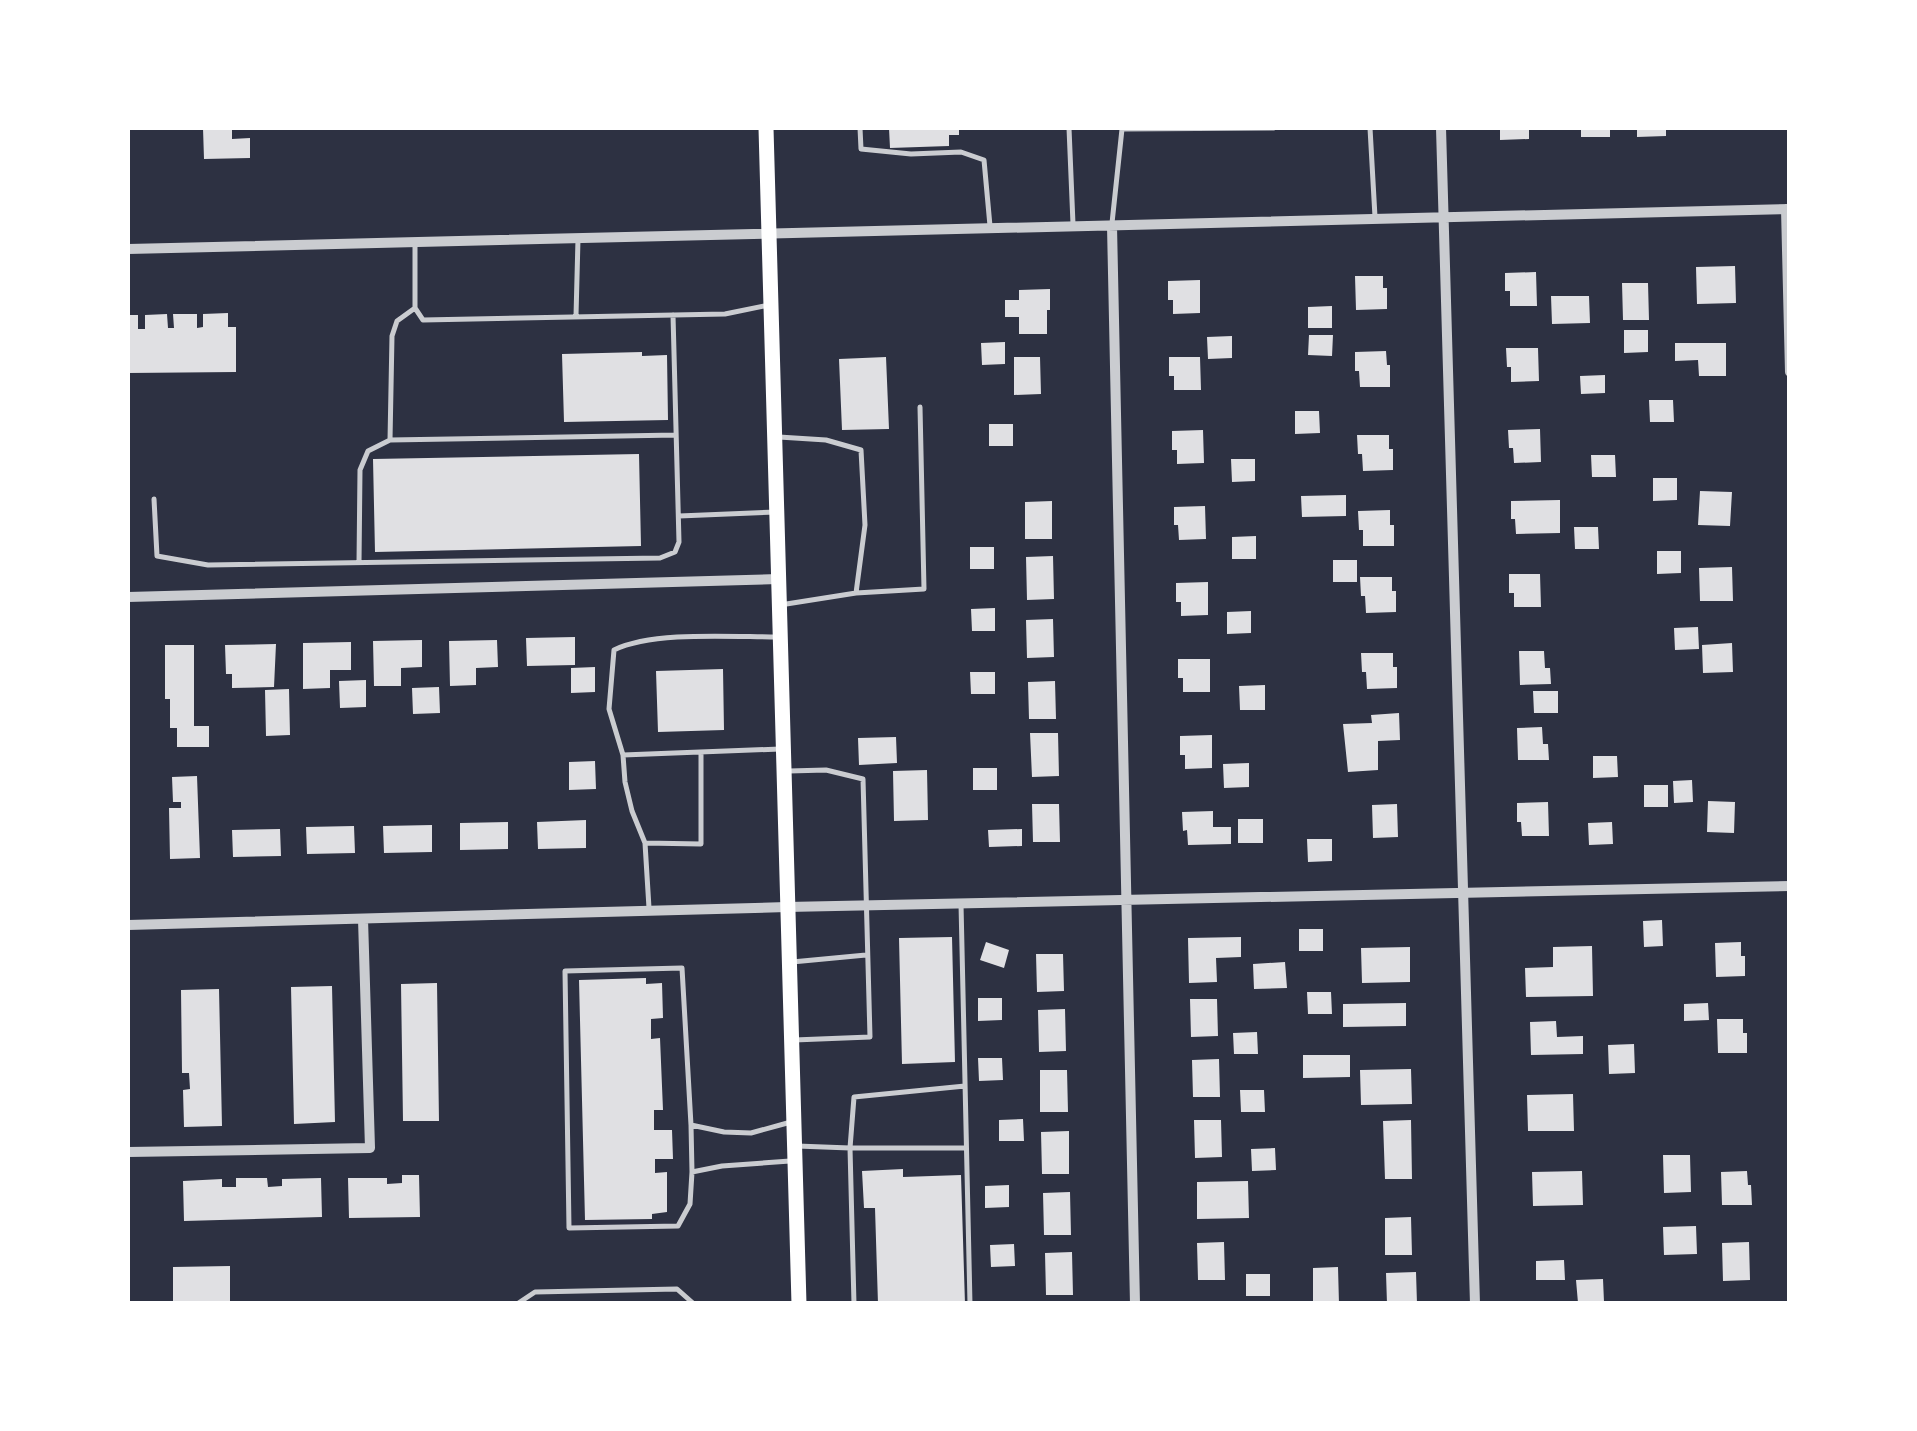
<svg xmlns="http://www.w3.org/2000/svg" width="1917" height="1431" viewBox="0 0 1917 1431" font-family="'Fira Sans',sans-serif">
<rect width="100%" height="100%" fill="#2d3142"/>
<path fill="#e0e0e3" d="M203,128H232V139L250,138V158L204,159Z
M889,128H959V135H949V146L890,148Z
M1500,128H1529V139L1500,140Z
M1581,128H1610V137H1581Z
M1637,128H1666V136L1637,137Z
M1735,266L1736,303L1697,304L1696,267Z
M1536,272L1537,306H1510V291H1505V273Z
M1355,276H1383V288H1387V309L1356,310Z
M1200,280V313L1173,314V300H1168V281Z
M1622,283H1648L1649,320H1623Z
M1050,289V310H1047V334H1019V317H1005V300H1019V290Z
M1551,296H1589L1590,323L1552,324Z
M1332,306V328H1308V307Z
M228,313V327H236V372L128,373V315H138V329H145V315L167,314L168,328H174L173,314H197V328L203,327V314Z
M1624,330H1648V352L1624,353Z
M1309,335H1333L1332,356L1308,355Z
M1232,336V358L1208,359L1207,337Z
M1005,342V364L982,365L981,343Z
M1675,343H1726V376H1699L1698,360L1675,361Z
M1506,348H1538L1539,381L1511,382V367H1507Z
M1386,351L1387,365H1390V387H1360L1359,371H1355V352Z
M642,352V356L667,355L668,420L564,422L562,354Z
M886,357L889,429L842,430L839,359Z
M1014,357H1040L1041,394L1014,395Z
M1169,357H1200L1201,390H1174V376H1169Z
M1605,375V393L1581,394L1580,376Z
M1649,400H1673L1674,422H1650Z
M1295,411H1319L1320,433L1295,434Z
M989,424H1013V446H989Z
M1540,429L1541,462L1514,463L1513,448H1509L1508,430Z
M1203,430L1204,463L1177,464V450H1172V431Z
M1357,435H1389V449H1393V470L1363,471L1362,454H1358Z
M639,454L641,546L375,552L373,459Z
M1591,455H1615L1616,477H1592Z
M1231,459H1255V481L1232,482Z
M1653,478H1677V500L1653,501Z
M1700,491L1732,492L1730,526L1698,525Z
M1346,495V516L1302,517L1301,496Z
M1560,500V533L1516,534L1515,519H1511V501Z
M1052,501V539H1025V502Z
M1205,506L1206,539L1179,540L1178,525H1174V507Z
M1390,510V525H1394V546H1363V530H1359L1358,511Z
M1574,527H1598L1599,549H1575Z
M1256,536V559H1232V537Z
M970,547H994V569H970Z
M1657,551H1681V573L1657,574Z
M1053,556L1054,599L1027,600L1026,557Z
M1333,560H1357V582H1333Z
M1732,567L1733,601H1700L1699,568Z
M1509,574H1540L1541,607H1514V593H1509Z
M1360,577H1392V591H1396V612L1366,613L1365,596H1361Z
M1208,582V615L1181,616V602H1176V583Z
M995,608V631H972L971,609Z
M1251,611V633L1227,634V612Z
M1053,619L1054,657L1027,658L1026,620Z
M1698,627L1699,649L1675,650L1674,628Z
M575,637V665L527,666L526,638Z
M422,640V667L401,668V686H374L373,641Z
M497,640L498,667L476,668V685L450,686L449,641Z
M351,642V670H330V688L303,689V643Z
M1732,643L1733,672L1703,673L1702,645Z
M276,644L274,687L232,688V674H226L225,645Z
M165,645H194V726H209V747H177V728H170V699H165Z
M1519,651H1544L1545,668H1550L1551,684L1520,685Z
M1361,653H1393V667H1397V688L1367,689L1366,672H1362Z
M1178,659H1210V692H1183V678H1178Z
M595,667V692L571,693V668Z
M723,669L724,730L658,732L656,671Z
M970,672H995V694H971Z
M366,680V707L340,708L339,681Z
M1055,681L1056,719H1029L1028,682Z
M1265,685V710H1240L1239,686Z
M439,687L440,713L413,714L412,688Z
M289,689L290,735L266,736L265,690Z
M1533,691H1558V713H1534Z
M1399,713L1400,740L1378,741V770L1348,772L1343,724L1372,723L1371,715Z
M1542,727L1543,744H1548L1549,760H1518L1517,728Z
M1030,733H1058L1059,776L1032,777Z
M1212,735V768L1185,769V755H1180V736Z
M896,737L897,763L859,765L858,738Z
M1593,756H1617L1618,777L1593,778Z
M595,761L596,789L569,790V762Z
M1249,763V787L1224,788L1223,764Z
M973,768H997V790H973Z
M927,770L928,820L894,821L893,771Z
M197,776L200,858L170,859L169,808H181V802H173L172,777Z
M1692,780L1693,802L1674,803L1673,781Z
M1644,785H1668V807H1644Z
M1708,801L1735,802L1734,833L1707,832Z
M1548,802L1549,836H1522L1521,822H1517V803Z
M1032,804H1059L1060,842H1033Z
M1397,804L1398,837L1373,838L1372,805Z
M1213,811V827H1231V844L1188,845L1187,830L1183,831L1182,812Z
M1238,819H1263V843H1238Z
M586,820V848L538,849L537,822Z
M508,822V849L460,850V823Z
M1612,822L1613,844L1589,845L1588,823Z
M432,825V852L384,853L383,826Z
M354,826L355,853L307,854L306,827Z
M280,829L281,856L233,857L232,830Z
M1022,829V846L989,847L988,830Z
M1307,839H1332V861L1308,862Z
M1662,920L1663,946L1644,947L1643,921Z
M1299,929H1323V951H1299Z
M952,937L955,1062L902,1064L899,938Z
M1241,937V957L1216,958L1217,982L1189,983L1188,938Z
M986,942L1009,950L1004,968L980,960Z
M1741,942V956H1745V976L1716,977L1715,943Z
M1592,946L1593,996L1526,997L1525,968L1553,967V947Z
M1410,947V982L1362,983L1361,948Z
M1036,954H1063L1064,991L1037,992Z
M1285,962L1287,988L1254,989L1253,964Z
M646,978V984L662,983L663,1018L651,1019V1039L660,1038L663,1110H654V1130H672L673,1159H655V1173L667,1172V1212L652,1214V1219L585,1220L579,980Z
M437,983L439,1121H403L401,984Z
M332,986L335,1122L294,1124L291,987Z
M219,989L222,1126L184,1127L183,1090L190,1089L189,1073H182L181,990Z
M1307,992H1331L1332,1014H1308Z
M978,998H1002V1020L978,1021Z
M1190,999H1217L1218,1036L1191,1037Z
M1406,1003V1026L1343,1027V1004Z
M1708,1003L1709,1020L1684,1021V1004Z
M1065,1009L1066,1051L1039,1052L1038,1010Z
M1717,1019H1743V1033H1747V1053H1718Z
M1556,1021L1557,1037L1583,1036V1054L1531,1055L1530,1022Z
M1257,1032L1258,1054H1234L1233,1033Z
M1634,1044L1635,1073L1609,1074L1608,1045Z
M1303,1055H1350V1077L1303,1078Z
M978,1058H1002L1003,1080L979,1081Z
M1219,1059L1220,1097H1193L1192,1060Z
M1411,1069L1412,1104L1361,1105L1360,1070Z
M1040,1070H1067L1068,1112H1040Z
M1240,1090H1264L1265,1112H1241Z
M1573,1094L1574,1131H1528L1527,1095Z
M1023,1119L1024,1141H999V1120Z
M1194,1120H1221L1222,1157L1195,1158Z
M1411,1120L1412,1179H1385L1383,1121Z
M1069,1131V1174H1042L1041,1132Z
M1275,1148L1276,1170L1252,1171L1251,1149Z
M1663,1155H1690L1691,1192L1664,1193Z
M903,1169V1177L961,1175L965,1304H878L875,1208H864L862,1171Z
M1582,1171L1583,1205L1533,1206L1532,1172Z
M1747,1171L1748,1185H1751L1752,1205H1722L1721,1172Z
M402,1175H419L420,1217L349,1218L348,1178H387V1184L402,1183Z
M236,1178H267L268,1187L282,1186V1179L321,1178L322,1217L184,1221L183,1181L222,1179V1187H236Z
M1248,1181L1249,1218L1197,1219V1182Z
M1009,1185V1207L985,1208V1186Z
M1070,1192L1071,1235H1044L1043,1193Z
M1411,1217L1412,1255H1385V1218Z
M1696,1226L1697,1254L1664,1255L1663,1227Z
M1224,1242L1225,1280H1198L1197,1243Z
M1749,1242L1750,1280L1723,1281L1722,1243Z
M1014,1244L1015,1266L991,1267L990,1245Z
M1072,1252L1073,1295H1046L1045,1253Z
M1564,1260L1565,1280H1536V1261Z
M230,1266V1304H173V1267Z
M1338,1267L1339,1304H1313V1268Z
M1416,1272L1417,1304H1387L1386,1273Z
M1246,1274H1270V1296H1246Z
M1603,1279L1604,1302L1578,1303L1576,1280Z"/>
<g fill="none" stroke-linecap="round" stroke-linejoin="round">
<path stroke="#caccd0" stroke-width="5" d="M860,128L861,149L911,154L961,152L984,160L990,226
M1069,128L1073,224
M1370,128L1375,217
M1112,223L1122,129L1274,128
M415,242V308L423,320L725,314L769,305
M576,316L578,239
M779,437L826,440L861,450L865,525L856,593
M390,440L676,435
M154,499L157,556L208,565L660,558L675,552L679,542L673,315
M679,516L776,512
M359,563L360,470L368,451L390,440L392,336L397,321L415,308
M780,605L856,593L924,589L920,407
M623,755L780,749
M789,771L826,770L863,779L870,1037L794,1040
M645,843L701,844V752
M961,904L970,1304
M649,908L645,843L632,811L625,782L623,755L609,709L614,650C653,631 732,637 777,637
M792,962L866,955
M691,1125L692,1172
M797,1146L850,1148L854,1097L965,1086
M790,1161L722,1166L692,1172L690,1204L678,1226L569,1228L565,971L682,968L691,1125L724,1132L751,1133L791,1122
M517,1304L535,1292L677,1289L694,1304
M854,1304L850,1148H966"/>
<path stroke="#caccd0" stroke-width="10" d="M1441,128L1475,1304
M1786,209L1790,372
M1112,226L1135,1304
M128,249L1790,209
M128,597L778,579
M128,925L787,907L1790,886
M128,1152L370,1148L363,919"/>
<path stroke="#fff" stroke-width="15" d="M766,128L799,1304"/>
</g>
<rect width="1917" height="1431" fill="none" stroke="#ffffff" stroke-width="260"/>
</svg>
